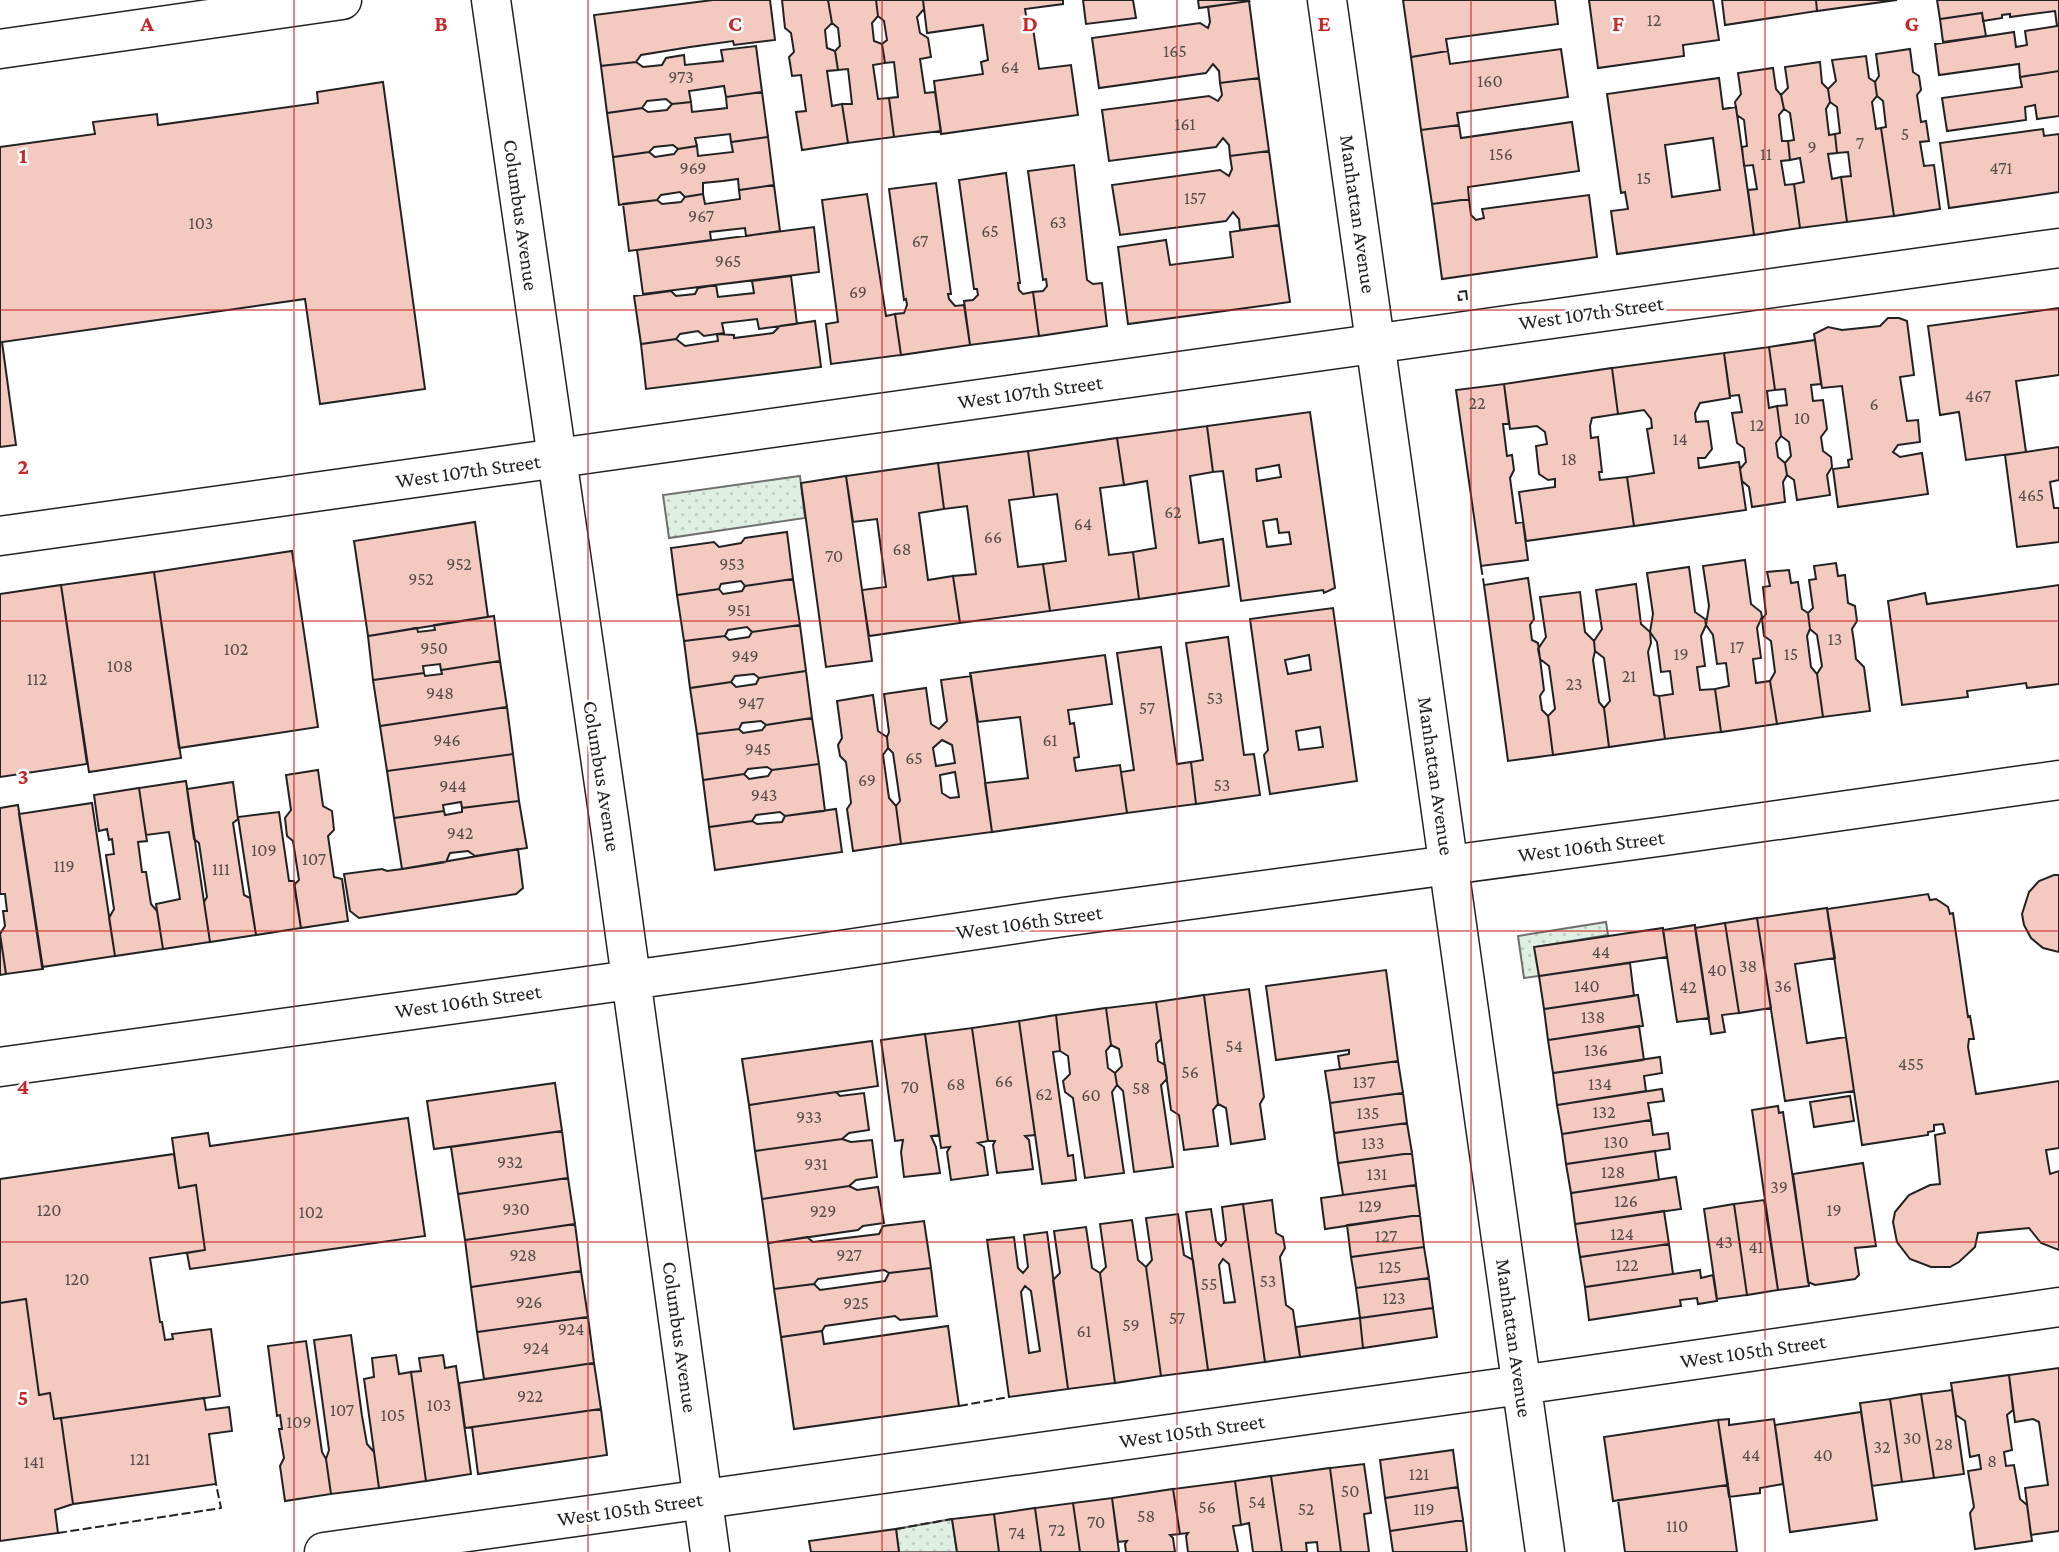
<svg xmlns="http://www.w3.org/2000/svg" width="2059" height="1552" viewBox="0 0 2059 1552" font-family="'Crimson Pro',serif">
<defs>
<pattern id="garden-dots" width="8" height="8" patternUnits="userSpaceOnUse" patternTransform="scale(1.75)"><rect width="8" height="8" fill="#e0efe3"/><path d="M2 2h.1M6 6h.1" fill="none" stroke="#c0cdc2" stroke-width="1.8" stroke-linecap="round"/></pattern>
</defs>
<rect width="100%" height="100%" fill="#fff"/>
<path fill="url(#garden-dots)" stroke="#6f6f6f" stroke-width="2" d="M800,476L805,518L669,538L663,495Z
M1606,922L1608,935L1535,947L1539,976L1524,978L1518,936Z
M952,1519L957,1552H899L896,1529Z"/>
<path fill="#f3c9c0" stroke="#222" stroke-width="2" fill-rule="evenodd" d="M713,0H770L775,40L734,45L733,41L690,47L641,55L636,62L601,66L594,15Z
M782,0H828L832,23L825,30L827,48L835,51L838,70L827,71L832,106L842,104L848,143L802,150L796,112L806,111L801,75L792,76L789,57L794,52L791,33L785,28Z
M828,0H876L878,16L872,23L874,41L882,44L885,63L873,65L878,99L889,98L894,137L848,143L842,104H852L848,69L838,70L835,51L840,46L838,28L832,23Z
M876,0H923L924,9L917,17L920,33L928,38L931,57L920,59L925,93L935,92L941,131L894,137L889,98L898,97L894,62L885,63L882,44L887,40L884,21L878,16Z
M923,0H1063V4L1025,9L1028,28H1033L1039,69L1071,65L1078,115L941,134L934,81L983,74L981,62L988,60L983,25L927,33Z
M1083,0H1133L1136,18L1086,24Z
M1198,0H1248L1249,1L1199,8Z
M1403,0H1555L1558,24L1446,39L1448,51L1411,57Z
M1589,0H1713L1719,40L1683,45L1684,56L1598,68Z
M1722,0H1816L1817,11L1725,25Z
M1816,0H1897L1817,11Z
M1937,0H2059V26H2057L2055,11L2010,17V14L2002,15V18L1983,21L1982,13L1940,19Z
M1249,1L1259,78L1220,83L1219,71L1213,64L1206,73L1099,88L1092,38L1200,23L1208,28L1210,22L1208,7Z
M1982,13L1986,36L1943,42L1940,19Z
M2057,26H2059V71L2020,77L2019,64L1939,75L1935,44L2014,32L2016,47L2027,45L2025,31Z
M756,46L762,92L726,97L724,86L689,91L691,102L672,104L666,99L647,101L642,108L607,113L601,66L636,62L643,67L662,65L666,58L684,55L685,65L723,61L721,50Z
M1561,49L1568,97L1457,113L1459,125L1421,130L1411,57L1448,51L1450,64Z
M1910,49L1913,72L1919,76L1921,90L1917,95L1921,122L1926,121L1929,141L1920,142L1924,166L1934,165L1940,209L1894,216L1881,128L1886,127L1883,101L1877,96L1875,82L1879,76L1876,54Z
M1866,56L1869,78L1875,82L1877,96L1872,102L1876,129L1881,128L1894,216L1847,222L1841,177L1851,176L1848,152L1837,153L1835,134L1840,133L1837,107L1830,102L1828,89L1836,81L1832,60Z
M1820,62L1822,83L1828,89L1830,102L1826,109L1829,135L1835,134L1837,153L1828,154L1832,179L1841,177L1847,222L1800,228L1794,184L1804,182L1800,158L1790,160L1788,141L1794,140L1790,113L1784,109L1781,95L1788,88L1785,67Z
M1773,68L1776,89L1781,95L1784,109L1779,115L1782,141H1788L1790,160L1781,161L1785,185L1794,184L1800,228L1754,235L1748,190L1757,189L1753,165L1744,166L1742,147L1747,146L1744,120L1737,115L1735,102L1741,94L1738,73Z
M2059,71V116L2037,119L2035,105L2025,107L2026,120L1947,131L1942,98L2022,87L2020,77Z
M1259,78L1269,151L1230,156L1229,145L1223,138L1216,147L1109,161L1102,110L1209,96L1218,101L1222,95L1220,83Z
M1719,78L1723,109L1736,107L1754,235L1617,254L1611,211L1628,209L1625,192L1621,193L1607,94ZM1713,138L1720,190L1672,197L1665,145Z
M383,82L425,389L320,404L305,299L2,342L16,445L0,447V147L95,134L93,122L157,114L158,125L318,103L317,92Z
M762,92L768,137L731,142L730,134L695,138L697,146L678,149L673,145L654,147L649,152L613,157L607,113L642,108L648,112L667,110L672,104L691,102L692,112L727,108L726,97Z
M1572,122L1579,171L1468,187L1469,199L1432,204L1421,130L1459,125L1461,138Z
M2043,129L2044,136L2059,134V192L1949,208L1940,143Z
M768,137L774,185L739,190L738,179L723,181L703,183V194L685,197L680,192L661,195L657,200L619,205L613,157L649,152L655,157L674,154L678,149L697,146L698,156L733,152L731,142Z
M1269,151L1279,225L1240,230L1239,219L1233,212L1226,221L1120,235L1112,185L1220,170L1229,176L1232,169L1230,156Z
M1074,165L1087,280L1093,284L1102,283L1107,326L1039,336L1033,292L1043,291L1047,286L1046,279L1043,280L1028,171Z
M1006,173L1020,283H1018L1019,290L1023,294L1033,292L1039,336L970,345L964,301L973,300L978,295L977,289H974L959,180Z
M936,183L951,294H948L949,299L955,306L964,305L970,345L901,355L895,314L904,313L907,305L906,299L904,300L889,189Z
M774,185L780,231L746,236L745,228L710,232L711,240L629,251L623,204L657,200L662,204L681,202L685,197L703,194L705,204L740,199L739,190Z
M867,194L886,316L895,314L901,355L831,364L826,324L838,322L822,200Z
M1589,195L1597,257L1442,279L1432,204L1469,199L1471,215L1476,220L1484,218L1482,209Z
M1279,225L1290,302L1128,324L1118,247L1166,240L1170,265L1233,257L1230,232Z
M814,227L819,272L643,294L637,250Z
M791,276L797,324L759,329L757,319L722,323L724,333L704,336L698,331L680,334L676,339L641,344L634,296L671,291L676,296L695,294L698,288L716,285L718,297L754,293L752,281Z
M2059,308V375L2016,381L2026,452L1966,460L1959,412L1940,415L1928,326Z
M1888,318H1899L1907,321L1914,375L1900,377L1907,421L1918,420L1920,442L1898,445L1893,452L1900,457L1922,453L1928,494L1838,507L1833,469L1849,467L1848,460L1852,459L1842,386L1822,388L1814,334L1828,327L1842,330L1880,326Z
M815,321L821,367L646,389L641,344L676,339L685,346L718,341L717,334L734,335V338L773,333L780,326Z
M1815,340L1821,384L1811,385L1813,401L1823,400L1827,429L1821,437L1823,451L1831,457L1832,467L1827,475L1830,495L1797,500L1794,480L1787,475L1785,463L1791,456L1789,442L1781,436L1777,406L1787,405L1785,389L1775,390L1769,347Z
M1769,347L1775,390L1767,391L1769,408L1777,406L1781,436L1776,443L1778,457L1785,463L1787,475L1783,482L1785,502L1752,507L1749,487L1742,481L1740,469L1746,462L1744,448L1737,443L1732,413L1742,412L1739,395L1730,396L1724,353Z
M1724,353L1730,398L1700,403L1695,413L1696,422L1708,421L1712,449L1705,458H1698L1699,468L1739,462L1746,510L1634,526L1627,477L1654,473L1647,429L1652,428L1651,419L1644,410L1618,414L1612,368Z
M1612,368L1618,414L1592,418L1590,426L1591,438L1598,437L1602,472H1599L1600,480L1627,477L1634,526L1526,541L1519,492L1555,487V479L1548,480L1539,474L1536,446L1547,444L1545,432L1537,426L1510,429L1504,384Z
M1504,384L1509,424H1503L1507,456L1512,455L1514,470L1510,478L1516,523L1523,522L1528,560L1481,566L1456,390Z
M1310,412L1335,588L1324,593L1323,590L1241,601L1223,471L1213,472L1207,426ZM1279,465L1281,477L1257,481L1256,469ZM1277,519L1279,533L1289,532L1291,544L1267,547L1263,521Z
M1207,426L1213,472L1190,476L1199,543L1223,539L1229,586L1139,599L1133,552L1156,548L1147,481L1124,485L1117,438Z
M1117,438L1124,485L1100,488L1109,555L1133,552L1139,599L1050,611L1043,564L1066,561L1057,494L1034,497L1028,451Z
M2059,447V480L2050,482L2054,508H2059V542L2017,547L2005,455Z
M1028,451L1034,497L1009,500L1018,567L1043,564L1050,611L960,623L953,576L976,574L967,506L944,509L938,463Z
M938,463L944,509L919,513L928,580L953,576L960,623L869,636L862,590L886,587L877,519L853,522L846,476Z
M846,476L872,661L826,667L801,483Z
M475,522L488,617L368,636L354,541Z
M787,532L793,579L745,586L741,581L721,584L719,589L677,595L671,548L714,542L719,547L741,543L745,538Z
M292,551L318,727L179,748L154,572Z
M1745,560L1751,604L1761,612L1762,617L1757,628L1761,658L1753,659L1756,683L1770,681L1777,724L1721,732L1715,689L1729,686L1726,663L1717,664L1713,635L1706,625L1709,606L1703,566Z
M1836,563L1838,576L1845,575L1848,603L1855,606L1857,621L1852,629L1854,642L1856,659L1864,667L1870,711L1823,717L1817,674L1822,666L1817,635L1810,629L1808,613L1813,608L1809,580L1816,579L1814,566Z
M1689,567L1695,612L1705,619L1706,625L1701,636L1705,666L1697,667L1700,690L1715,689L1721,732L1665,739L1659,696L1673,694L1670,671L1661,672L1657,642L1650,632L1653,614L1647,573Z
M1789,570L1791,583L1798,582L1802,609L1808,613L1810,629L1807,636L1811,667L1817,674L1823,717L1777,724L1770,681L1775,672L1771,641L1764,636L1762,619L1766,614L1763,587L1770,586L1767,572Z
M154,572L181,758L89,772L61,585Z
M1528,578L1534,619L1530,625L1532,640L1538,643L1544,690L1540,696L1542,710L1548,716L1553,755L1508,761L1484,585Z
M793,579L800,625L752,632L747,627L728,630L725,636L684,641L677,595L719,589L723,594L742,591L745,586Z
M1636,584L1641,624L1650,632L1651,643L1648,652L1654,695L1659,696L1665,739L1609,747L1604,708L1610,701L1604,658L1595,651L1594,641L1602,629L1596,590Z
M61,585L87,764L0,777V594Z
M2059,585V684L2027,688L2026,683L1967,691L1968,697L1902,705L1888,601L1925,593L1927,604Z
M1580,592L1585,632L1594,641L1595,651L1593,660L1599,702L1604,708L1609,747L1553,755L1548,716L1555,709L1549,666L1540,659L1538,649L1546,637L1540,597Z
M1333,608L1357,781L1270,794L1264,755L1268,750L1250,619ZM1309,655L1311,670L1288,674L1285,660ZM1320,727L1323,747L1299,750L1296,731Z
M494,616L500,661L441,670L440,664L423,666L424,673L373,680L368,636L417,628L418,632L435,630L434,625Z
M800,625L806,671L759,678L754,674L735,676L731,682L690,688L684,641L725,636L729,640L749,637L752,632Z
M1228,637L1244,755L1254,754L1260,795L1196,804L1191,762L1203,760L1186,643Z
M1161,647L1177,764L1191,762L1196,804L1127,813L1121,772L1134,770L1117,653Z
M1105,655L1112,704L1068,710L1070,724L1074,723L1079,757L1074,758L1076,771L1120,765L1127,813L992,832L985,783L1028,778L1020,717L978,722L970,673Z
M500,661L507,707L380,726L373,680L424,673L425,676L442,674L441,670Z
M806,671L812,718L766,725L761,721L742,723L739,729L697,734L690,688L731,682L736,687L756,684L759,678Z
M971,676L992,832L901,844L896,806L900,801L893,753L888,748L887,737L889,732L884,694L926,688L931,724L939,729L947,721L941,680ZM942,740L952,745L955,763L936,766L933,748ZM955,772L959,797L950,798L942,793L940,775Z
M873,695L878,731L887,737L888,748L883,755L889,798L896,806L901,844L853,851L847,809L851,803L846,762L840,756L838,745L842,738L837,701Z
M507,707L513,754L387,771L380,726Z
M812,718L819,764L772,770L767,767L748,769L744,774L703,780L697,734L739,729L743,733L762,730L766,725Z
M513,754L519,801L462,808L461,802L443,805L444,811L394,818L387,771Z
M819,764L825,811L785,816L780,812L756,815L752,821L709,827L703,780L744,774L749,779L768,776L772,770Z
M318,770L323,806L332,811L334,830L328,836L334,877L342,879L348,921L301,928L294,885L299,880L293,841L287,836L285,818L291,810L286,775Z
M186,781L210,942L163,949L156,904L180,899L169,832L146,835L139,788Z
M233,782L238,819L233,823L244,895L250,898L256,935L210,942L204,902L207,897L199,843L194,839L187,789Z
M139,788L147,841L138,842L142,872H146L151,904L157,911L163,949L115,956L109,918L114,909L106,855L114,854L112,839L109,840L107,829L99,831L94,795Z
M519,801L527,848L475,856L468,851L450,853L446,862L402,869L394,818L444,811L445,815L462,812V808Z
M92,803L115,956L42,967L19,814Z
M18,805L43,969L6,974L0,934L5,926L3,911H7L5,894H0V808Z
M836,809L842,852L715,870L709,827L752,821L757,824L782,822L785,816Z
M279,812L289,881H294L301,928L256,935L238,817Z
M518,849L523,888L516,894L359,918L350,911L344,874L382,869L387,871L402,869Z
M2054,875H2059V952L2043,948L2031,938L2024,925L2022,914L2029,892L2039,881Z
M1928,894L1930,900L1936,899L1948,907L1950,914L1953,913L1968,1017L1970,1016L1974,1039H1969L1968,1047L1976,1094L2059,1081V1148L2046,1150L2050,1174L2059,1171V1250L2041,1243L2029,1228L1978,1233L1975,1247L1959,1262L1950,1267H1931L1910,1259L1897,1242L1893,1222L1895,1212L1909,1195L1930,1185L1940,1184L1935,1135L1945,1133L1943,1124L1934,1125V1131L1928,1132V1135L1862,1145L1827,909Z
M1827,908L1835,958L1795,964L1807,1043L1846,1037L1854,1091L1785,1101L1757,918Z
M1757,918L1771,1008L1739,1013L1725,923Z
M1725,923L1739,1013L1722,1015L1725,1032L1711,1034L1695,928Z
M1695,925L1709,1018L1677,1022L1663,930Z
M1663,928L1667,957L1539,976L1534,947Z
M0,934L6,974L0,975Z
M1630,963L1634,996L1544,1009L1539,976Z
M1386,970L1398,1061L1340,1069L1338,1056L1349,1054V1050L1276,1060L1266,986Z
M1249,989L1264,1097L1260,1104L1265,1139L1231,1144L1226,1108L1218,1104L1204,995Z
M1204,995L1218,1104L1213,1110L1218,1146L1184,1150L1179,1115L1171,1110L1156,1002Z
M1638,995L1643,1026L1548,1040L1544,1009Z
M1156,1002L1161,1039L1156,1044L1158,1061L1165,1065L1167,1079L1161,1085L1173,1167L1134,1172L1123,1091L1117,1085L1115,1073L1122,1066L1119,1049L1111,1045L1106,1008Z
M1106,1008L1111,1045L1106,1051L1108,1068L1115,1073L1117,1085L1112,1092L1124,1173L1085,1178L1073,1098L1065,1092L1063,1081L1070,1074L1068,1056L1060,1051L1056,1015Z
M1056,1015L1060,1051L1053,1052L1068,1156L1073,1155L1076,1180L1042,1184L1019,1021Z
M1019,1021L1035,1135L1025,1136L1029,1140L1033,1169L997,1173L993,1145L995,1141H988L972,1028Z
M1639,1026L1644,1060L1553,1073L1548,1040Z
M972,1028L988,1141L978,1143L984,1147L988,1175L951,1180L947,1152L950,1147L941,1148L925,1034Z
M925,1034L939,1135L931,1136L936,1147L940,1173L904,1177L901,1152L903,1140L895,1141L881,1040Z
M872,1041L878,1086L749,1105L742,1059Z
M1660,1057L1662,1073L1644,1076L1646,1091L1557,1105L1553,1073Z
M1398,1061L1403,1093L1330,1103L1325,1071Z
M555,1083L562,1131L434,1149L427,1101Z
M1662,1089L1664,1101L1648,1103L1651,1120L1562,1134L1557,1105Z
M836,1092L840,1096L864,1093L869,1130L849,1133L842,1139L755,1151L749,1105Z
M1403,1093L1407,1123L1334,1133L1330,1103Z
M1850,1096L1854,1121L1814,1127L1810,1102Z
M1778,1106L1779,1113L1783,1112L1809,1286L1778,1290L1752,1110Z
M408,1118L425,1236L190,1269L187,1253L205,1250L196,1185L179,1188L172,1138L208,1133L210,1146Z
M1651,1120L1653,1135L1668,1133L1670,1149L1566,1164L1562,1134Z
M1407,1123L1412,1153L1338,1163L1334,1133Z
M562,1131L568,1178L458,1194L451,1147Z
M842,1139L851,1142L872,1140L877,1177L856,1180L849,1186L762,1199L755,1151Z
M1655,1151L1659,1180L1571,1193L1566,1164Z
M1412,1153L1416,1185L1343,1195L1338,1163Z
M174,1154L179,1188L196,1185L205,1250L150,1258L160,1322H162L165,1340L173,1339L172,1334L211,1329L220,1396L54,1419L50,1393L39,1395L26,1299L0,1303V1179Z
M1863,1163L1876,1246L1855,1248L1859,1275L1855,1279L1815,1285L1808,1282L1793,1174Z
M1676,1177L1681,1209L1575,1224L1571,1193Z
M568,1178L575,1224L465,1240L458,1194Z
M1416,1185L1420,1215L1325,1229L1321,1198Z
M849,1186L857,1190L878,1187L884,1223L863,1226L858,1230L768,1243L762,1199Z
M1272,1200L1276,1233L1283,1237L1285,1248L1280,1257L1286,1305L1293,1310L1300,1357L1265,1362L1243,1204Z
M1764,1200L1778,1290L1747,1295L1734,1204Z
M1243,1204L1265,1362L1208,1370L1186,1212L1211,1209L1216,1241L1221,1246L1226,1240L1222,1207ZM1223,1259L1229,1264L1235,1302L1224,1303L1219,1265Z
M1734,1204L1747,1295L1717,1299L1704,1209Z
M1664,1211L1669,1244L1580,1257L1575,1224Z
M1178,1214L1184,1255L1193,1260L1208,1370L1161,1376L1146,1267L1152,1260L1146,1218Z
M1420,1215L1424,1247L1351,1257L1347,1225Z
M1132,1220L1138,1260L1146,1267L1161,1376L1115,1383L1100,1273L1106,1267L1100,1224Z
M924,1221L931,1268L889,1273L884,1270L818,1279L814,1284L774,1289L768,1243L807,1237L813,1242L879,1234L883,1226Z
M575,1224L581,1271L471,1287L465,1240Z
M1086,1227L1092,1268L1100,1273L1115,1383L1068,1389L1053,1280L1060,1273L1054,1231Z
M1047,1232L1068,1389L1009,1397L987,1240L1014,1237L1018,1268L1023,1273L1028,1267L1024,1235ZM1025,1286L1031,1291L1040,1351L1029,1353L1021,1292Z
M1669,1244L1673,1274L1585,1287L1580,1257Z
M1424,1247L1429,1278L1356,1288L1351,1257Z
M931,1268L937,1316L900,1320L895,1316L825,1326L822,1331L781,1337L774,1289L814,1284L820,1290L885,1281L889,1273Z
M1700,1270L1701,1278L1713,1275L1717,1301L1698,1304L1697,1298L1680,1300L1681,1306L1589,1320L1585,1287Z
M581,1271L588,1317L477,1332L471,1287Z
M1429,1278L1433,1308L1360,1318L1356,1288Z
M26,1299L39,1395L50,1393L54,1419L61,1418L73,1504L55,1510L58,1533L0,1541V1303Z
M1433,1308L1437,1337L1363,1348L1360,1318Z
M588,1317L594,1363L484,1379L477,1332Z
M1360,1318L1363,1348L1300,1357L1296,1327Z
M948,1326L959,1406L794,1429L781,1337L822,1331L824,1344Z
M351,1335L362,1416L367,1444L374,1452L379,1488L331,1494L326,1459L329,1450L314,1340Z
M306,1341L322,1452L326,1459L331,1494L285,1501L280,1466L284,1458L279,1429H282L280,1415L277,1416L268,1346Z
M396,1355L399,1374L411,1372L426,1481L379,1488L364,1379L374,1377L372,1358Z
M443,1355L445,1368L456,1366L471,1474L426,1481L411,1372L421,1371L419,1358Z
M594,1363L601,1409L465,1428L459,1383Z
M2059,1368V1531L2031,1535L2025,1488L2048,1485L2039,1422L2033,1419L2015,1422L2009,1375Z
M2009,1375L2013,1410L2007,1415L2012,1450L2004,1452L2006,1466L2014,1465L2020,1499L2027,1505L2032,1541L1975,1549L1970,1513L1974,1507L1968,1471L1981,1469L1979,1455L1970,1457L1965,1421L1956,1415L1951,1383Z
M1952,1390L1964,1474L1934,1478L1921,1394Z
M1921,1394L1934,1478L1902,1482L1890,1399Z
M204,1398L206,1410L229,1407L232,1431L209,1434L216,1484L73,1504L61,1418Z
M1890,1399L1902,1482L1872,1486L1860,1403Z
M601,1409L607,1455L478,1474L472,1427Z
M1861,1412L1877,1520L1790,1532L1775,1425Z
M1729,1419V1425L1774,1419L1783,1484L1760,1488V1493L1729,1497L1718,1420Z
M1718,1420L1728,1485L1613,1501L1604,1437Z
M1453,1450L1458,1487L1385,1498L1380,1460Z
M1364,1464L1371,1513L1364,1514L1369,1552H1341L1330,1468Z
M1330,1468L1341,1552H1318L1317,1542L1306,1543L1307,1552H1282L1271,1476Z
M1271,1476L1282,1552H1253L1249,1523L1241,1525L1235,1481Z
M1235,1481L1241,1525L1233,1526L1238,1552H1188L1186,1536L1188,1533L1180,1534L1173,1489Z
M1728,1485L1737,1552H1625L1618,1500Z
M1458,1487L1463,1520L1390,1531L1385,1498Z
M1173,1489L1180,1534L1170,1535L1173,1538L1175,1552H1126L1125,1544L1127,1541L1118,1542L1112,1498Z
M1112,1498L1119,1552H1080L1073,1503Z
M1073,1503L1080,1552H1041L1035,1508Z
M1035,1508L1041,1552H999L994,1514Z
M994,1514L999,1552H957L952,1519Z
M1463,1520L1467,1552H1393L1390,1531Z
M896,1529L899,1552H811L809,1541Z"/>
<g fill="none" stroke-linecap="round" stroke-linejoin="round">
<defs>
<path id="minor" d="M1327,0L1545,1552
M0,49L342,0
M0,536L2059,248
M324,1552L1521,1385L2059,1307"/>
<path id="major" d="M491,0L610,826L710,1552
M0,1067L746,964L1063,917L1665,836L2059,780"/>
</defs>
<use href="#minor" stroke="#222" stroke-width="41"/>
<use href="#major" stroke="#222" stroke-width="41"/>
<use href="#minor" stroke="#fff" stroke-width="38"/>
<use href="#major" stroke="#fff" stroke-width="38"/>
<path stroke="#222" stroke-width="2" stroke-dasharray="9 3.5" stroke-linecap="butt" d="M1466,291L1467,299L1459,300L1458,292Z
M1481,566L1484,585
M959,1406L1009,1397
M896,1529L952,1519
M58,1533L221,1508L216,1484"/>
</g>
<path fill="none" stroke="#c62828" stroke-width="2" stroke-opacity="0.55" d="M294,0V1552M588,0V1552M882,0V1552M1177,0V1552M1471,0V1552M1765,0V1552M0,310H2059M0,621H2059M0,931H2059M0,1242H2059"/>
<g text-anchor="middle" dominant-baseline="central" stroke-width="5" stroke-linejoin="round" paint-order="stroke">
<g font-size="18" fill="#564c4a">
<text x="1654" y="20">12</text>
<text x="1175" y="51">165</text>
<text x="1010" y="67">64</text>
<text x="681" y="77">973</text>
<text x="1490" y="81">160</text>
<text x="1185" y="124">161</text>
<text x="1905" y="134">5</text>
<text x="1860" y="143">7</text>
<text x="1812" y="147">9</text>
<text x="1501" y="154">156</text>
<text x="1766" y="154">11</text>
<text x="693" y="168">969</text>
<text x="2001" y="168">471</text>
<text x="1644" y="178">15</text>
<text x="1195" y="198">157</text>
<text x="701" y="216">967</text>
<text x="1058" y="222">63</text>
<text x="201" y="223">103</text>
<text x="990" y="231">65</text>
<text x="920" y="241">67</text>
<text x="728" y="261">965</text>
<text x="858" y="292">69</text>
<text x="1978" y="396">467</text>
<text x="1477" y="403">22</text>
<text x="1874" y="404">6</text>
<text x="1802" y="418">10</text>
<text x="1757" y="425">12</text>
<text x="1680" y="439">14</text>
<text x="1569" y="459">18</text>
<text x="2031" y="495">465</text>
<text x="1173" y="512">62</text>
<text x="1083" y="524">64</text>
<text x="993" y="537">66</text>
<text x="902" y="549">68</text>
<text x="834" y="556">70</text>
<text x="459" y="564">952</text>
<text x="732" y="564">953</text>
<text x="421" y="579">952</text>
<text x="739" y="610">951</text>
<text x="1835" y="639">13</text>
<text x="1737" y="647">17</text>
<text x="434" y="648">950</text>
<text x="236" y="649">102</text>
<text x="1681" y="654">19</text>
<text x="1791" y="654">15</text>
<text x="745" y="656">949</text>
<text x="120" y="666">108</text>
<text x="1629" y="676">21</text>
<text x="37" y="679">112</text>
<text x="1574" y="684">23</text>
<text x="440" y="693">948</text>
<text x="1215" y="698">53</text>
<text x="751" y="703">947</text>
<text x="1147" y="708">57</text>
<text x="447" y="740">946</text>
<text x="1050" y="740">61</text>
<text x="758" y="749">945</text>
<text x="914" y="758">65</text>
<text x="867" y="780">69</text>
<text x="1222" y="785">53</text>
<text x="453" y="786">944</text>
<text x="764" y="795">943</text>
<text x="460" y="833">942</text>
<text x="264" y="850">109</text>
<text x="314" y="859">107</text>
<text x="64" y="866">119</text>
<text x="221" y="869">111</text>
<text x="1601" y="952">44</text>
<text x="1748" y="966">38</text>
<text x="1717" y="970">40</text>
<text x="1587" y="986">140</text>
<text x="1783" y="986">36</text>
<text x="1688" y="987">42</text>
<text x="1593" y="1017">138</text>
<text x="1234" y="1046">54</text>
<text x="1596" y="1050">136</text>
<text x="1911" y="1064">455</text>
<text x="1190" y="1072">56</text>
<text x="1004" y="1081">66</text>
<text x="1364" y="1082">137</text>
<text x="956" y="1084">68</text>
<text x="1600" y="1084">134</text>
<text x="910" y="1087">70</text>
<text x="1141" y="1088">58</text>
<text x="1044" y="1094">62</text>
<text x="1091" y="1095">60</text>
<text x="1604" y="1112">132</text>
<text x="1368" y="1113">135</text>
<text x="809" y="1117">933</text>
<text x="1616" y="1142">130</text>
<text x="1373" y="1143">133</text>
<text x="510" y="1162">932</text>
<text x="816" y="1164">931</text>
<text x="1613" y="1172">128</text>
<text x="1377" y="1174">131</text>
<text x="1779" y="1187">39</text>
<text x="1626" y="1201">126</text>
<text x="1370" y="1206">129</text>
<text x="516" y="1209">930</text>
<text x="49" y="1210">120</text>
<text x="1834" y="1210">19</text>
<text x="823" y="1211">929</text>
<text x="311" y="1212">102</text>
<text x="1622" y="1234">124</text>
<text x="1386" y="1236">127</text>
<text x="1724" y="1242">43</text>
<text x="1756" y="1247">41</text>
<text x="523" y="1255">928</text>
<text x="849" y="1255">927</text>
<text x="1627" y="1265">122</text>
<text x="1390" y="1267">125</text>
<text x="77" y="1279">120</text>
<text x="1268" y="1281">53</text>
<text x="1209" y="1284">55</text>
<text x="1394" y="1298">123</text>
<text x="529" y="1302">926</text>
<text x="856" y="1303">925</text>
<text x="1177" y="1318">57</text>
<text x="1131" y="1325">59</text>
<text x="571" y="1329">924</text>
<text x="1084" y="1331">61</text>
<text x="536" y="1348">924</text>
<text x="530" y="1396">922</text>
<text x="439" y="1405">103</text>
<text x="342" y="1410">107</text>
<text x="393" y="1415">105</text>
<text x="299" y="1422">109</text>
<text x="1912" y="1438">30</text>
<text x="1944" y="1444">28</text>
<text x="1882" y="1447">32</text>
<text x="1751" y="1455">44</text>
<text x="1823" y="1455">40</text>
<text x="140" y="1459">121</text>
<text x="1992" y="1461">8</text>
<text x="34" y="1462">141</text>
<text x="1419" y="1474">121</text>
<text x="1350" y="1491">50</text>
<text x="1257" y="1502">54</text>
<text x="1207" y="1507">56</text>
<text x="1306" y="1509">52</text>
<text x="1424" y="1509">119</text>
<text x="1146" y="1516">58</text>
<text x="1096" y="1522">70</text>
<text x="1677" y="1526">110</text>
<text x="1057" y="1530">72</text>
<text x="1017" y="1533">74</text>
</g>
<g font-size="21" fill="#222" stroke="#fff">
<text transform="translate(1358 214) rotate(82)">Manhattan Avenue</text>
<text transform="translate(521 215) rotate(82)">Columbus Avenue</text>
<text transform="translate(1591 313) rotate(-8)">West 107th Street</text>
<text transform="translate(1030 392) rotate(-8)">West 107th Street</text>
<text transform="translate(468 471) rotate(-8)">West 107th Street</text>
<text transform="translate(602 776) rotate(81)">Columbus Avenue</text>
<text transform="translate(1436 776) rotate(82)">Manhattan Avenue</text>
<text transform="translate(1591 846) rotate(-7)">West 106th Street</text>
<text transform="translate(1029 922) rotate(-8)">West 106th Street</text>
<text transform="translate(468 1001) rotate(-8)">West 106th Street</text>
<text transform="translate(680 1337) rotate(82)">Columbus Avenue</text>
<text transform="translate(1514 1338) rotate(82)">Manhattan Avenue</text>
<text transform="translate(1753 1351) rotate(-8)">West 105th Street</text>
<text transform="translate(1192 1431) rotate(-8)">West 105th Street</text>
<text transform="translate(630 1509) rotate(-8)">West 105th Street</text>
</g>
</g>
<g font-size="23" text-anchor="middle" font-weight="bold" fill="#c62828" stroke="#fff" stroke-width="5" stroke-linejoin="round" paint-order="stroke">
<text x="147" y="31">A</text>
<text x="441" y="31">B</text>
<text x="735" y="31">C</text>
<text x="1030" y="31">D</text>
<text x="1324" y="31">E</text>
<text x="1618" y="31">F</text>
<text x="1912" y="31">G</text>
<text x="23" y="163">1</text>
<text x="23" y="474">2</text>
<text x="23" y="784">3</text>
<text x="23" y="1094">4</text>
<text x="23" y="1405">5</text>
</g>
</svg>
